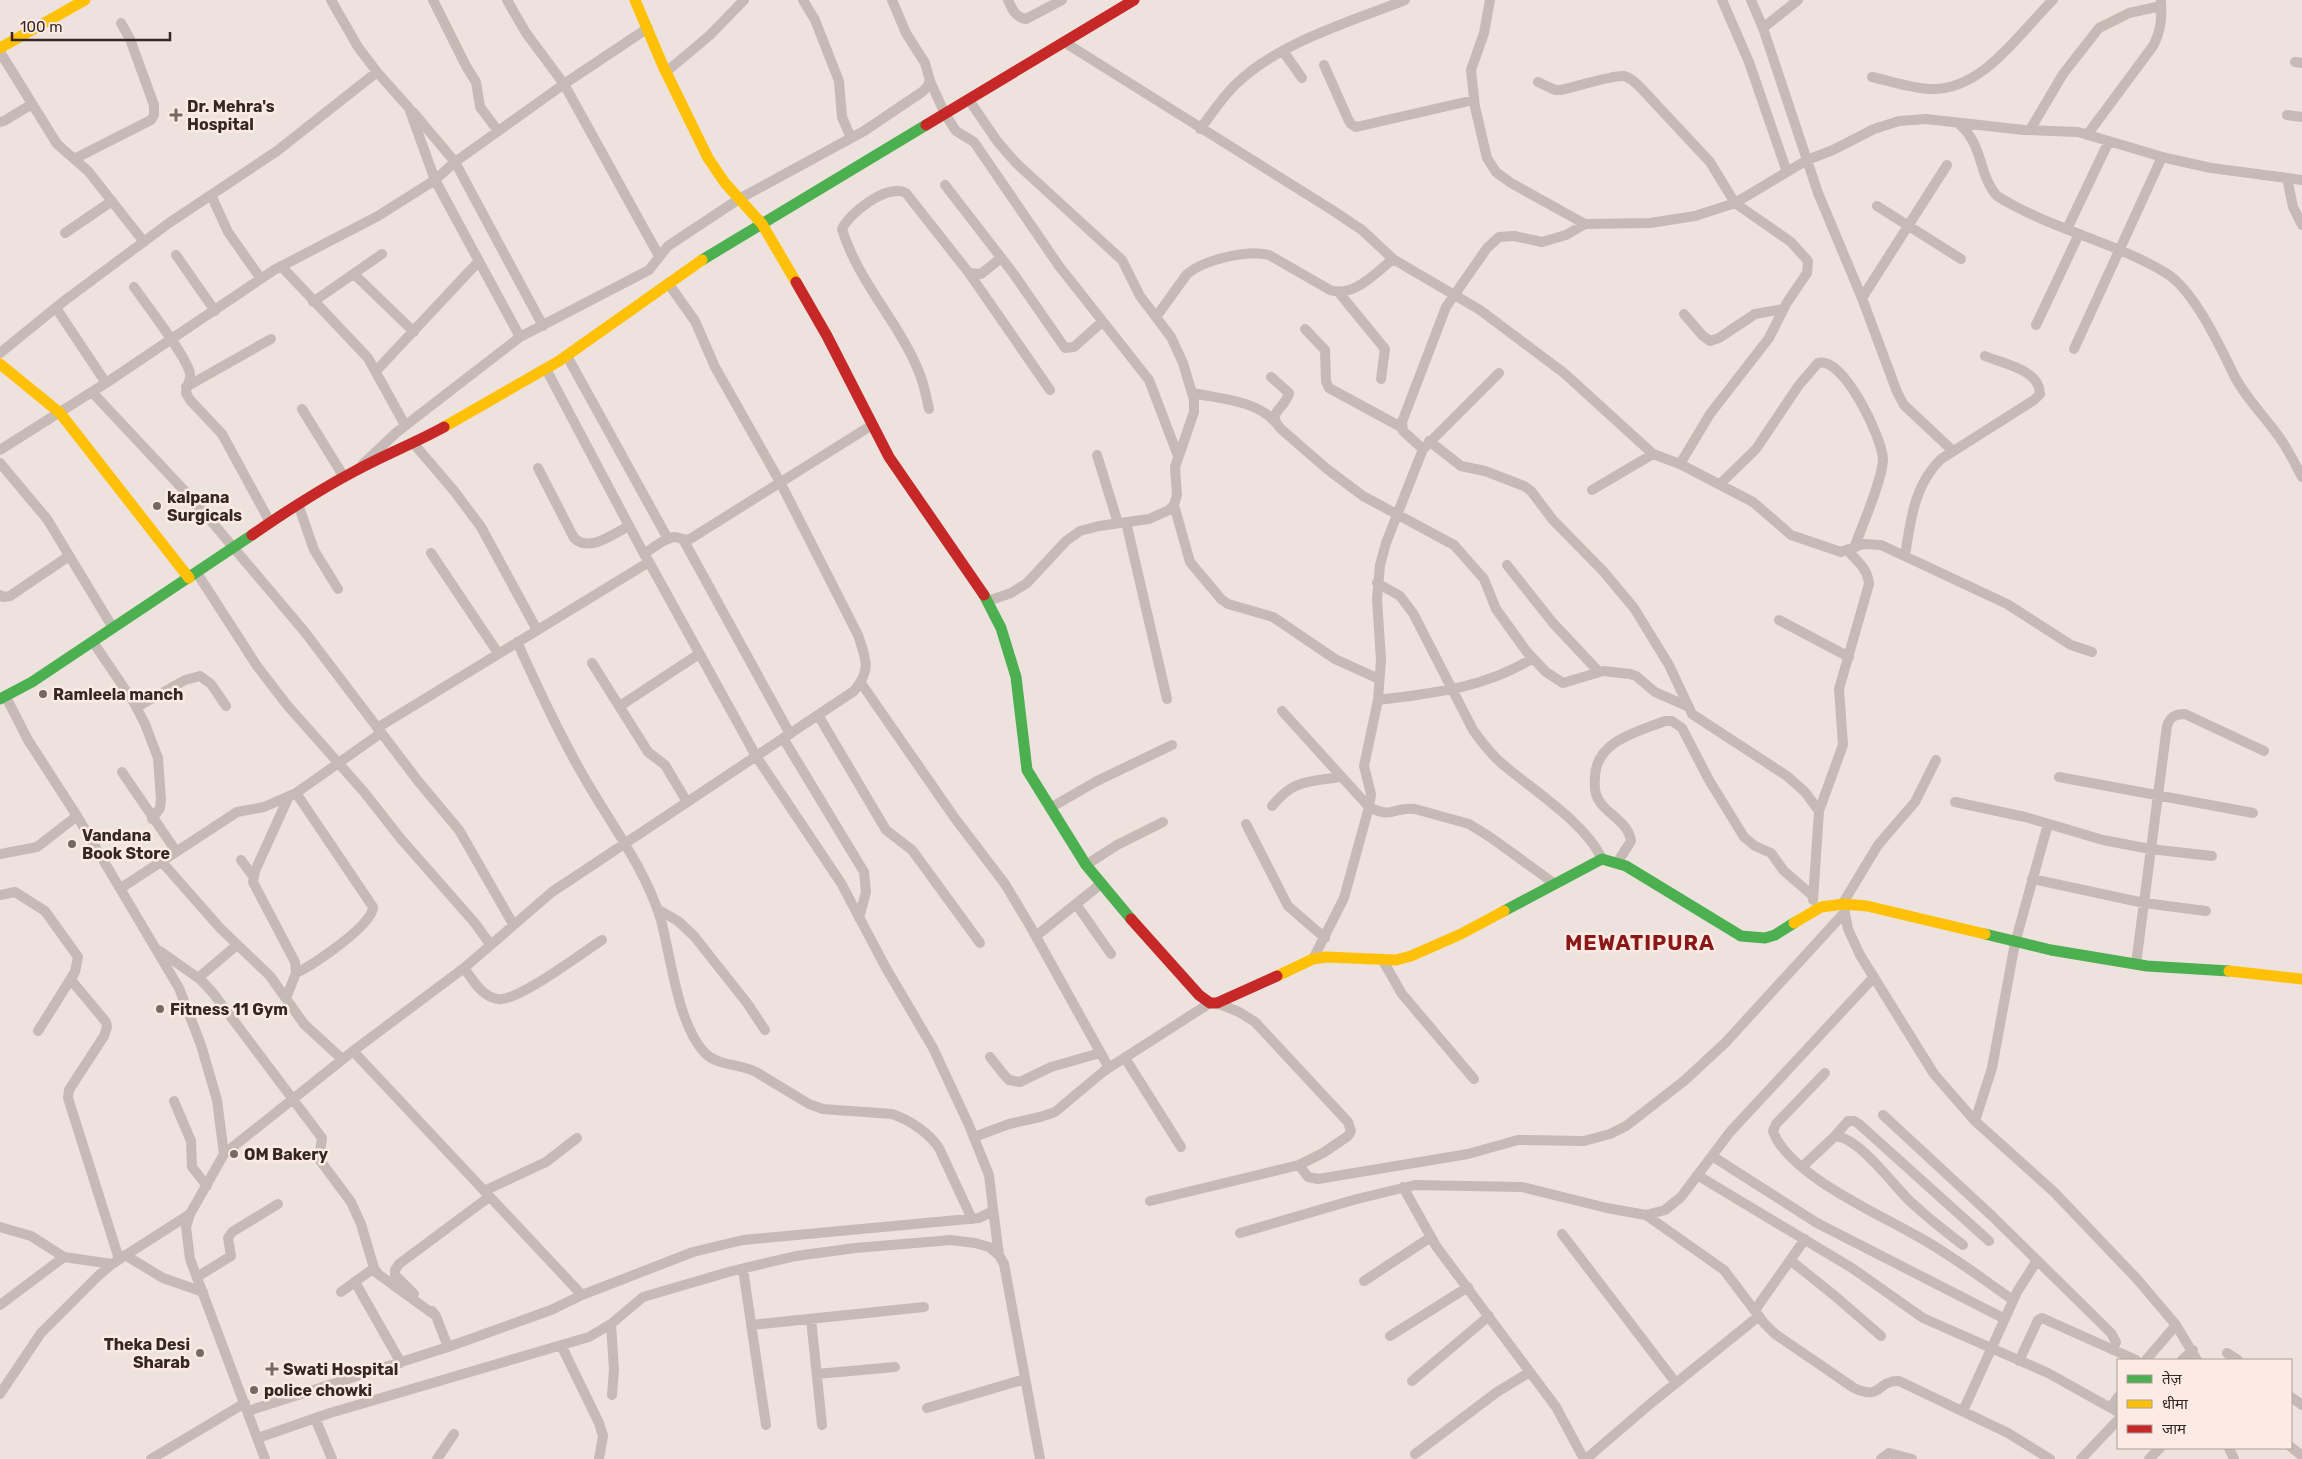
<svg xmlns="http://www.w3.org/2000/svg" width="2302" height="1459" viewBox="0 0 2302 1459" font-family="Rubik,'Noto Sans Devanagari',sans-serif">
<rect width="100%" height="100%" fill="#ede2dd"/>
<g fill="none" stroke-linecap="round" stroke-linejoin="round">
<path stroke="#c6bab7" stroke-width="10" d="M331,0L358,47L377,72L409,108L435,180L520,337L397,432L363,464
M433,0L466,66L476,82L480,107L498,131
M507,0L526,33L564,84L659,256
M803,0L815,20L839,81L842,117L851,138
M892,0L906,33L925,63L930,81L945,114L956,131L974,142L1059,266L1149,380L1178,456
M1008,0C1012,9 1015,17 1026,19L1062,0
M1490,0L1484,33L1471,70L1475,107L1487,158L1496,172L1511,183L1585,224
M1722,0L1749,62L1787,172
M1751,0L1763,28
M1798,0L1763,28L1818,193L1862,298L1897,392L1904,405L1953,451
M1064,42L1332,210L1362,230L1393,259L1480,310L1564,373L1653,454L1680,464L1753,502L1791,535L1841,552L1863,544L1881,545L2007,604L2071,645L2092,652
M1283,51L1302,78
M0,52L57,144L88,171L144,242
M2295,62L2302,63
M1324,65L1348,119L1351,124L1356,127L1474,100
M666,72L710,35L744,0
M1872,77C1890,81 1910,88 1929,89C1982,92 2018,34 2053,0
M1538,82L1555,90H1561C1575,87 1612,75 1624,76C1630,77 1636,83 1640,87L1710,162L1735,203L1791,242L1808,261L1807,273L1786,304L1769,338L1710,414L1680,464
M969,100L997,141L1016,163L1122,260L1140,296L1171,337L1183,363L1194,400V412L1175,467L1177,495L1174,505L1169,510L1149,519L1099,526L1080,531L1066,541L1027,583L1011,593L988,601
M413,112L455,162L543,326
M2287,115L2302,117
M0,122L4,121L32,104
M1959,124C1984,145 1978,175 1997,196C2050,229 2113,241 2166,273C2195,291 2221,349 2236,379C2247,399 2264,416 2277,434C2287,447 2294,462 2302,477
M1200,129C1211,115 1221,99 1234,86C1276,43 1350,22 1405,0
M2030,130L2063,74L2099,28L2129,13L2161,6
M2087,135L2153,46C2161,31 2162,18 2161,1
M74,159L151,120L154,115V105L130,39L121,23
M2287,178L2293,207L2302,225
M945,185L1013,273L1065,348L1074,347L1102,322
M211,195L228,232L261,279
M1877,206L1961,259
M2067,229L2109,141
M65,233L112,201
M176,255L215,311
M281,266L368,358L405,425
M969,273L1050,390
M354,274L414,332
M134,287C145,303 188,358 190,374C191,380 186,387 186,393L190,400L222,434L270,522
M1340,294L1385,349L1381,379
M1862,298L1947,165
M313,302L382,254
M56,308L106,383
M1684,314L1702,335L1710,341L1719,338L1755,314L1783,309
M1156,317L1187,274C1204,260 1248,249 1269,255L1330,290C1354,298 1375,273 1393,259
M2036,325L2079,234
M1305,329L1325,350L1326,382L1329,388L1401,427
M520,337L649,270L668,246L739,199L864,131L922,92L927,87L930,81
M2074,349L2162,157
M0,353L64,301L169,223L277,151L377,72
M567,356L668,539
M546,369L644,554
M376,371L479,261
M1271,377L1289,393C1285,410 1265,411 1281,429L1327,469L1363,496L1454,545L1484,579L1496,609L1527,652L1546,672L1563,683L1603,671L1630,674L1636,676L1655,692L1689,707
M186,387L271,339
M92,392L195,502L304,631L418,781L459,830L513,924
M1193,393C1220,399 1257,400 1276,423
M302,409L344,477
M929,409C926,396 924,384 919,372C899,322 858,282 842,229C849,213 888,183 906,193L969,273L981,274L1001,258
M1429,441L1461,466L1485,471L1524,486L1531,491L1553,520L1603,571L1634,608L1669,665L1692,714L1787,776L1805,792L1819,811
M414,444L455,492L481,527L537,630
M1423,449L1403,431L1402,422L1446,307L1487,248L1499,237L1514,236L1542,242L1566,235L1585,224L1650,223L1695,216L1735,203L1807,160L1833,150L1874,129L1899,121L1926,119L2024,130L2078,132L2166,158L2211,168L2302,180
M0,450L106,383L274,270L378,216L435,180L455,162L564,84L648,28
M1097,455L1118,523
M0,463L47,519L113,628
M538,468L574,538C590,553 612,534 629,526
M1720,484L1756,449L1799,385L1818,363C1843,355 1883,439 1883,460C1882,481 1862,526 1854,548
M1592,490L1653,454
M298,504L314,550L338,589
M1174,505L1190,562L1221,599L1228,604L1273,617L1335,659L1379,679
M1126,522L1167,699
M684,541L790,734
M431,553L498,653
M1905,555C1911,519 1914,485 1941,459L2034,400L2040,394C2040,370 2004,364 1985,356
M1507,565L1553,623L1599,672
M197,573L257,666L287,705L364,792L401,839L474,922L490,944
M1377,583L1400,596L1413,613L1473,730C1483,744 1493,757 1506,767C1536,792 1586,824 1602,859
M0,595L3,597L10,596L69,556
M1779,620L1849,657
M93,642L133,701L145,724L158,758L161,800L160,808L152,819
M517,642C539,690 561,738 588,784C614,828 646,871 661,920C671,958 678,1024 704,1052C718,1067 740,1063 756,1072L809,1104L823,1109L892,1114C910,1120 929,1133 939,1148L972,1219
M592,663L648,752L665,765L687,802
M861,683L954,817L1005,884L1029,924L1109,1068
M6,697L28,740L77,816L179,988L201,1045L217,1100L224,1154L190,1214L186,1227L190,1259L265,1459
M1378,700C1433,693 1485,688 1533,658
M620,706L699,654
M137,707L185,680L200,676L211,684L226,706
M1282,711L1369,807C1394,820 1393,806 1415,809L1469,824L1490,837L1555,884
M818,715L886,830L912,850L980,943
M377,728L649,562L644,554C652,549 664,538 674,537C680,537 683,541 690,539L872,425
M783,738L864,872L866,892L859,918
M1936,760L1915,802L1878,845L1843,903L1848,929L1860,955L1934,1074L1975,1121L2054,1192L2137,1279L2176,1325L2197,1360
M122,772L176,851
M2059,777L2253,813
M296,793L373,907C373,925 313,965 296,973
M1955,802L2025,817L2103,840L2150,849L2212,856
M1272,806C1294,779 1308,782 1340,777
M1050,808L1097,781L1172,745
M1246,824L1288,906L1325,938
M0,854L37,847L77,816
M241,860L253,876
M161,861L220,928L270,976L304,1024L342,1059
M1617,863L1631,841C1629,825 1613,817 1603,806C1595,797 1594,789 1595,777C1596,741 1637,732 1665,721H1672L1682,728L1709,780L1744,837L1755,846L1771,853L1784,871L1813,896
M1086,865L1117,845L1163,822
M2032,879L2144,903L2206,911
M121,888L237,812L264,807L296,793L381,733
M0,895L15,892L45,911L78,957L75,972L38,1031
M1813,900L1819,811L1843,745L1839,689L1869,584C1868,569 1857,561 1848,551
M1076,904L1111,954
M657,909L678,921L694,936L747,1003L765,1030
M1036,936L1102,883
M160,951L201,980L213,993L322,1138L319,1159L351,1202L361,1224L374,1268L378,1274L436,1316
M1313,959L1344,898L1369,807L1371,794L1364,766L1378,700L1381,660L1377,599L1380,565L1386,543L1423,449L1499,373
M1382,959L1402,994L1474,1079
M2136,964L2167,726C2170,717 2175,714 2185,714L2264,751
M464,968C473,980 482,997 498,999C516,1003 583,952 602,940
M198,978L237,945
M71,980L106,1022L107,1027L104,1036L69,1090L68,1098L119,1259
M286,998L296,973L295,962L253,882L255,871L289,796
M353,1051L582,1295L693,1252L743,1240L979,1218L989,1213L993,1209L989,1175L968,1123L933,1048L886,968L841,883L756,756L649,562
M990,1057L1005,1076L1009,1080L1020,1082L1051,1067L1100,1053
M1125,1058L1181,1147
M1825,1073L1776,1124L1773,1131C1788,1174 1877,1213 1915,1235C1949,1253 1981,1278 2013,1300
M174,1101L191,1141L192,1167L207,1186
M1883,1115L1992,1216L2111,1333L2116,1342L2113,1350
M1975,1121L1992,1068L2015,943L2048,824
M974,1137L1009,1124L1040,1117L1055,1112L1104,1071L1210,1003
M1834,1137L1848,1121H1854L1859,1124L1989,1241
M224,1154L353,1051L464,968L552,892L854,691C872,669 866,660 858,635L780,482L715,367L695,321L668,283
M1712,1156L1817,1223L2005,1319
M1299,1165L1308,1177L1318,1179L1468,1154L1518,1140L1584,1141L1610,1134L1626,1126L1684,1081L1725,1043L1845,912
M1802,1167L1834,1137C1855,1132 1896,1189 1912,1203C1928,1218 1946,1232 1963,1245
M1697,1175L1852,1268L1923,1318L2048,1373L2118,1412
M1403,1187L1436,1246L1556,1407L1584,1459
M484,1191L546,1162L577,1138
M1150,1201L1299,1165L1323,1153L1348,1136L1351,1131L1348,1122L1255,1022L1239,1012L1217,1003
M993,1209L999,1255
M1646,1215L1724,1270L1764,1323L1775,1334L1854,1388C1882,1401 1877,1380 1899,1381L2008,1433L2050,1459
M0,1227L31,1236L64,1257L112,1264
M1240,1233L1357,1199L1415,1185L1522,1187L1607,1208L1646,1215L1665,1210L1681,1197L1730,1132L1874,977
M1562,1234L1676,1383
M125,1255L163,1278L203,1292
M1790,1260L1835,1296L1881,1336
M743,1269L766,1425
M197,1277L231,1256L228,1238L232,1232L278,1204
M1364,1281L1431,1237
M355,1282L401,1363
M341,1292L374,1268
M414,1294L395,1275V1270L399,1264L489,1197
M0,1305L64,1257
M1755,1310L1805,1239
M432,1311L436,1316L448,1347
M811,1319L822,1425
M611,1324L614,1370L612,1395
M751,1325L924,1307
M1390,1336L1468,1287
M561,1345L599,1423L603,1436L599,1459
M2227,1353L2238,1360
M2146,1360L2176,1325
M2182,1360L2193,1350
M2019,1361L2038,1320L2042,1318L2136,1360
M817,1374L895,1367
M1412,1381L1489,1316
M0,1394L41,1333L98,1276L112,1264L190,1214
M2291,1397L2302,1405
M2111,1407L2118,1397
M927,1408L1025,1379
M248,1411L448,1347L551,1310L582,1295
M1963,1411L2017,1292L2036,1262
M315,1418L332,1459
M258,1438L330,1413L589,1337L611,1324L643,1297L732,1271L796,1256L855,1248L951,1240L975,1243L989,1247L999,1255L1004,1264L1040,1459
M2291,1447L2302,1456
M2229,1448L2234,1459
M1415,1454L1497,1392L1530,1372
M151,1459L245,1403
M437,1459L454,1434
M1586,1459L1650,1404L1759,1316
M1881,1459L1889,1453L1912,1459
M2081,1459L2118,1420
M2149,1459L2160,1448"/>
<path stroke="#4caf50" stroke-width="11" d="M702,260L926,125
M984,595L1001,628L1016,677L1027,770L1086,865L1131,919
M0,699L32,682L252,535
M1504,911L1602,859L1626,866L1741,936L1765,938L1775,935L1794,923
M1985,934L2051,950L2147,966L2229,971"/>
<path stroke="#ffc107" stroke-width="11" d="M635,0L663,66L708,158L725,183L762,224L796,282
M0,48L85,0
M0,364L60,413L189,578
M444,427L559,361L702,260
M1794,923L1821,907L1844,904L1867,906L1985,934
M2229,971L2302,979
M1277,976L1313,959L1326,957L1396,960L1411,956L1461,934L1504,911"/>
<path stroke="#c62828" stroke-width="11" d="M926,125L1134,0
M796,282L827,336L889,457L984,595
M252,535C285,512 319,490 355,471C384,455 415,443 444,427
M1131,919L1199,995L1210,1003H1217L1277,976"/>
</g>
<g fill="#766865" stroke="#fbebe4" stroke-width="2">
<path d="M173.5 107.5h5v5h5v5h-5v5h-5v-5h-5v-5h5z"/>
<circle cx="157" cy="506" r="5"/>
<circle cx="43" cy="694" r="5"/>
<circle cx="72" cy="844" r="5"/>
<circle cx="160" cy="1009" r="5"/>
<circle cx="234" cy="1154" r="5"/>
<circle cx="200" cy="1353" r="5"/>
<path d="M269.5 1361.5h5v5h5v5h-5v5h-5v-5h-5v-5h5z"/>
<circle cx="254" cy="1390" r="5"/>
</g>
<g text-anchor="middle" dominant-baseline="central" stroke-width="5" stroke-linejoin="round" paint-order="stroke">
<g font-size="16" font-weight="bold" fill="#362725" stroke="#fbebe4" text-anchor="start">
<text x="187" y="106">Dr. Mehra's<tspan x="187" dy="18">Hospital</tspan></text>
<text x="167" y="497">kalpana<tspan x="167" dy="18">Surgicals</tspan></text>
<text x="53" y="694">Ramleela manch</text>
<text x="82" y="835">Vandana<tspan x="82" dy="18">Book Store</tspan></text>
<text x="170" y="1009">Fitness 11 Gym</text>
<text x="244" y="1154">OM Bakery</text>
<text x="190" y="1344" text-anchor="end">Theka Desi<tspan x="190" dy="18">Sharab</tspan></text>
<text x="283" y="1369">Swati Hospital</text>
<text x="264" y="1390">police chowki</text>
</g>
<g font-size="21" font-weight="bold" letter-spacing="1" fill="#8b1818" stroke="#fbebe4">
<text x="1640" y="942">MEWATIPURA</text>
</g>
</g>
<rect x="2117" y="1359" width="175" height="90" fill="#fbebe4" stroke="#ac9d98"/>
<rect x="2127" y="1375" width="25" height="8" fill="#4caf50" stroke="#ac9d98"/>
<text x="2162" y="1384" font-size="15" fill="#362725">तेज़</text>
<rect x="2127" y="1400" width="25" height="8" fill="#ffc107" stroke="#ac9d98"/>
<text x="2162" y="1409" font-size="15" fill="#362725">धीमा</text>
<rect x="2127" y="1425" width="25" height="8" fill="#c62828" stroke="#ac9d98"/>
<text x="2162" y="1434" font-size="15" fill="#362725">जाम</text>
<path d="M12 32v8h158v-8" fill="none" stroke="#362725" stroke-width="2.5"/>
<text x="20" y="32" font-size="15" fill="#362725" stroke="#fbebe4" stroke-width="4" paint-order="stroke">100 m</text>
</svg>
